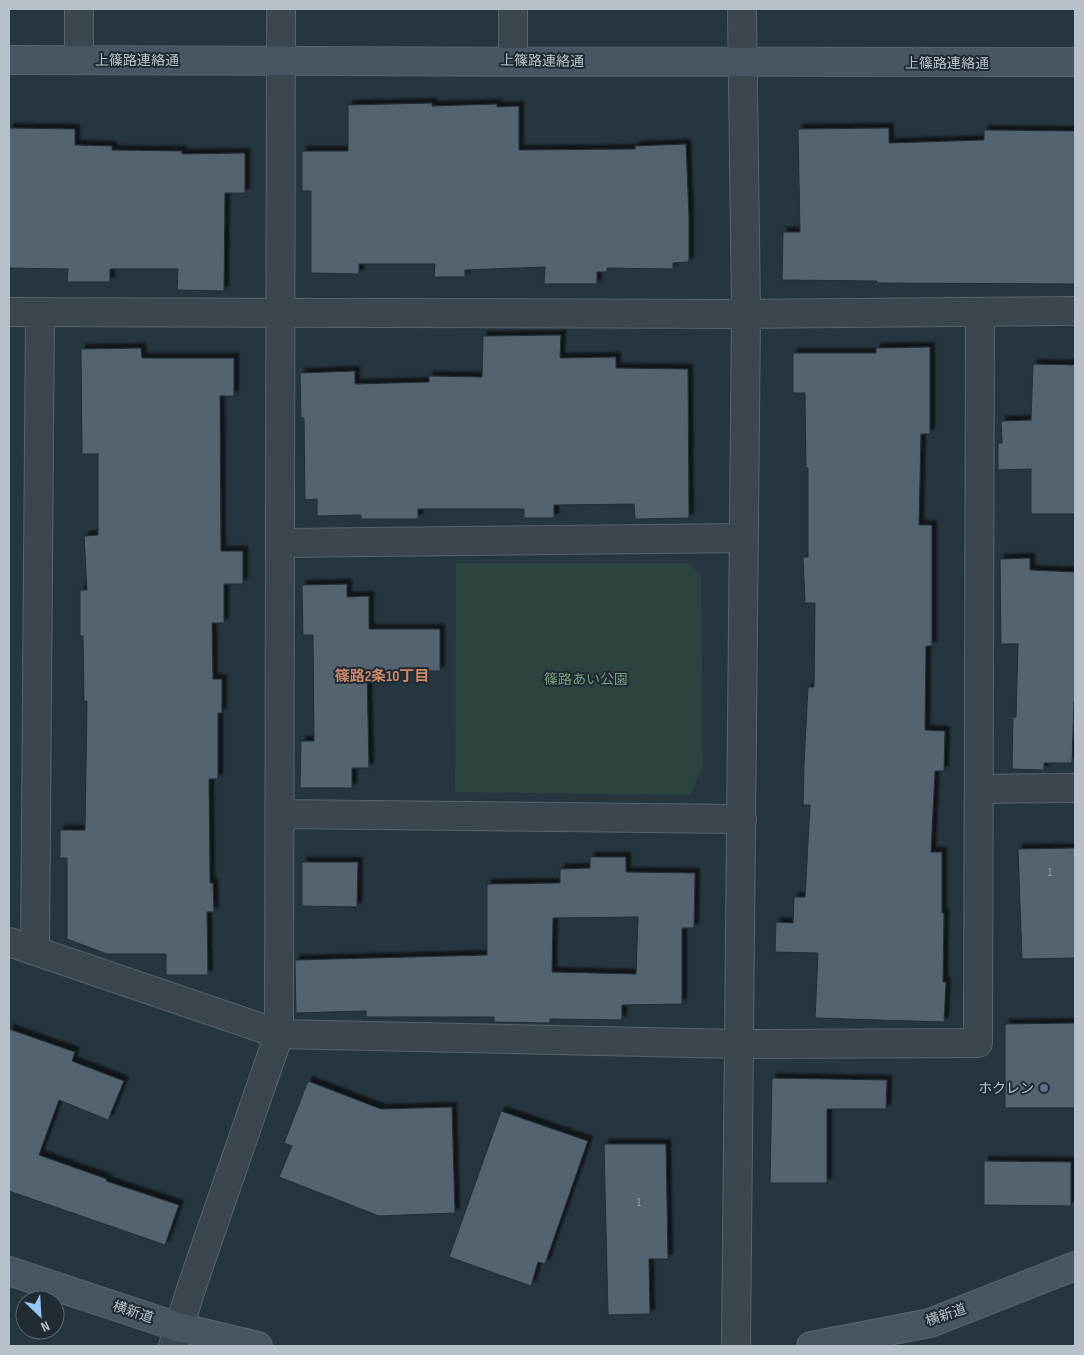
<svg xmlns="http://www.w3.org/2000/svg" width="1084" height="1355" viewBox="0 0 1084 1355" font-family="'Sofia Sans Condensed','Noto Sans JP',sans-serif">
<defs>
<filter id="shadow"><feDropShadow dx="4.5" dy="-4.5" stdDeviation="1" flood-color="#0009"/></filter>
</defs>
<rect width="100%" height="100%" fill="#27353e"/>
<path fill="#2c4340" d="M456,563H689L701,575L703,766L690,795L455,792Z"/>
<path fill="#55636e" stroke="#222d36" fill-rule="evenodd" filter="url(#shadow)" d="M432,103V106L497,104V107L519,106V150L635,149V146L686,144L689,218V262L673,263V269L607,268V272H597V284H544L545,267L465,270V277H434L435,264H359V274L311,273V191H302V151H348V105Z
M9,128L75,129V145L112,146V150L182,151V154L245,153V193H225L224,291L177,290L178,269H110V282H67L68,269L9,268Z
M889,128V143L984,140V130L1075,131V284L877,283V281L782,280L783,232H800L798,129Z
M561,335L560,358L616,357V368L688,369L689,518L635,519L634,504L554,505V518H524V509H418V519H361V515L317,516V499L305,500L304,418H301L300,373L355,371V384L429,382V376L482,377L483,336Z
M930,347V434H921L919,525H932V646H926L925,730L945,731L944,771H935L931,852H942V913H944L943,982H946L944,1022L815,1018L818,953L775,952L776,922L793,923L794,897H805L810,805H803L804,763L808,687H814L815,603H805L803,557H808V468H806L805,393H793V353H876V348Z
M141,348L142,358H234V396H220L221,551H243V584H224V623H212L213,679H222V713H218V779H209L210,883H213L214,912H207L208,975H166V954H107L67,939V858H60V830H85L87,701H84L83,636H80V590H87L84,536L98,535V454H82L81,349Z
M1033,364L1075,365V514H1031V469L998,470V443H1002L1001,421L1031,420Z
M1030,558V570L1075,572V701H1074L1072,763H1044V770L1012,769L1013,717H1016L1018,644H1001L1000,559Z
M347,584V597L369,596V629H440V671H367L369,768H352V788H300L301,741H314L313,635H303L302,585Z
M1075,848V958L1022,959L1018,849Z
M590,857H626V872L695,873L694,928H682V1004L622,1005V1020L550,1019V1023L494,1022V1017H366V1011L296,1013L295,960L487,955V884L560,883V869L590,868ZM638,917L636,974L552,972L553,918Z
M302,862H358L357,907L302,906Z
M1075,1023V1108H1005V1024Z
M9,1029L75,1052L72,1061L124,1081L108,1120L59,1100L39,1155L107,1179L106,1181L179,1205L165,1245L9,1191Z
M772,1078L887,1080L886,1109H827V1183H770Z
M308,1081L381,1109L452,1107L455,1213L379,1216L279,1177L292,1146L284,1143Z
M501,1111L588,1141L545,1264L538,1262L531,1286L449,1257Z
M604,1144H666L668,1259H649L650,1314L608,1315Z
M984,1161L1071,1162V1206L984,1205Z"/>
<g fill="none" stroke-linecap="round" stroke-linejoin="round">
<defs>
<path id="street" d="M79,9V60
M513,9V61
M9,312L746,314L1075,311
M280,543L744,538
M979,789L1075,788
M280,814L742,819
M9,942L279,1034L739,1044L978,1043L980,312
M35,951L40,312
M173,1346L193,1283L279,1034L281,9
M736,1346L746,314L742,9"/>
<path id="secondary" d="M9,60C364,60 720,64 1075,62
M9,1271L178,1327L258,1346
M811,1346L930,1323L1075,1266"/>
</defs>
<use href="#street" stroke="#59646c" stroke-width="30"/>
<use href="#secondary" stroke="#59646c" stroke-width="30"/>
<use href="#street" stroke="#3b464e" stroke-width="28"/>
<use href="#secondary" stroke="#495661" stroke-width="28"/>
</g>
<circle fill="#5c6f8a" stroke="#202b34" stroke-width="2" cx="1044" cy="1088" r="5"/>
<g text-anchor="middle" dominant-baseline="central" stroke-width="4" stroke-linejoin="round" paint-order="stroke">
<g font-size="11" fill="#9eaab2">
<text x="1050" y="872">1</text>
<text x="639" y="1202">1</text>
</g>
<g font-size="14" fill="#b7c1c9" stroke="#202b34">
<text x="137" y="60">上篠路連絡通</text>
<text transform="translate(542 61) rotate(1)">上篠路連絡通</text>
<text x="947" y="63">上篠路連絡通</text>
<text transform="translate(133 1312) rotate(18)">横新道</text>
<text transform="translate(946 1315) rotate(-19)">横新道</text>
</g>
<g font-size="14" fill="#779d79" stroke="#202b34">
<text x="586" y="679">篠路あい公園</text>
</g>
<g font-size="14" fill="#b7c1c9" stroke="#202b34" text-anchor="end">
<text x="1034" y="1088">ホクレン</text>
</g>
<g font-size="15" font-weight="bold" fill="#cf876c" stroke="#202b34">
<text x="382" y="676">篠路2条10丁目</text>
</g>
</g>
<rect width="1084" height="1355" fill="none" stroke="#b7c1c9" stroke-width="20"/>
<g transform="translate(40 1315) rotate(155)"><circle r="24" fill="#202b34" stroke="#5c6770"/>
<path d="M0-4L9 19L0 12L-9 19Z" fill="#94c7f1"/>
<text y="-8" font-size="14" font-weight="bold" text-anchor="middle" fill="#b7c1c9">N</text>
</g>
</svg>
